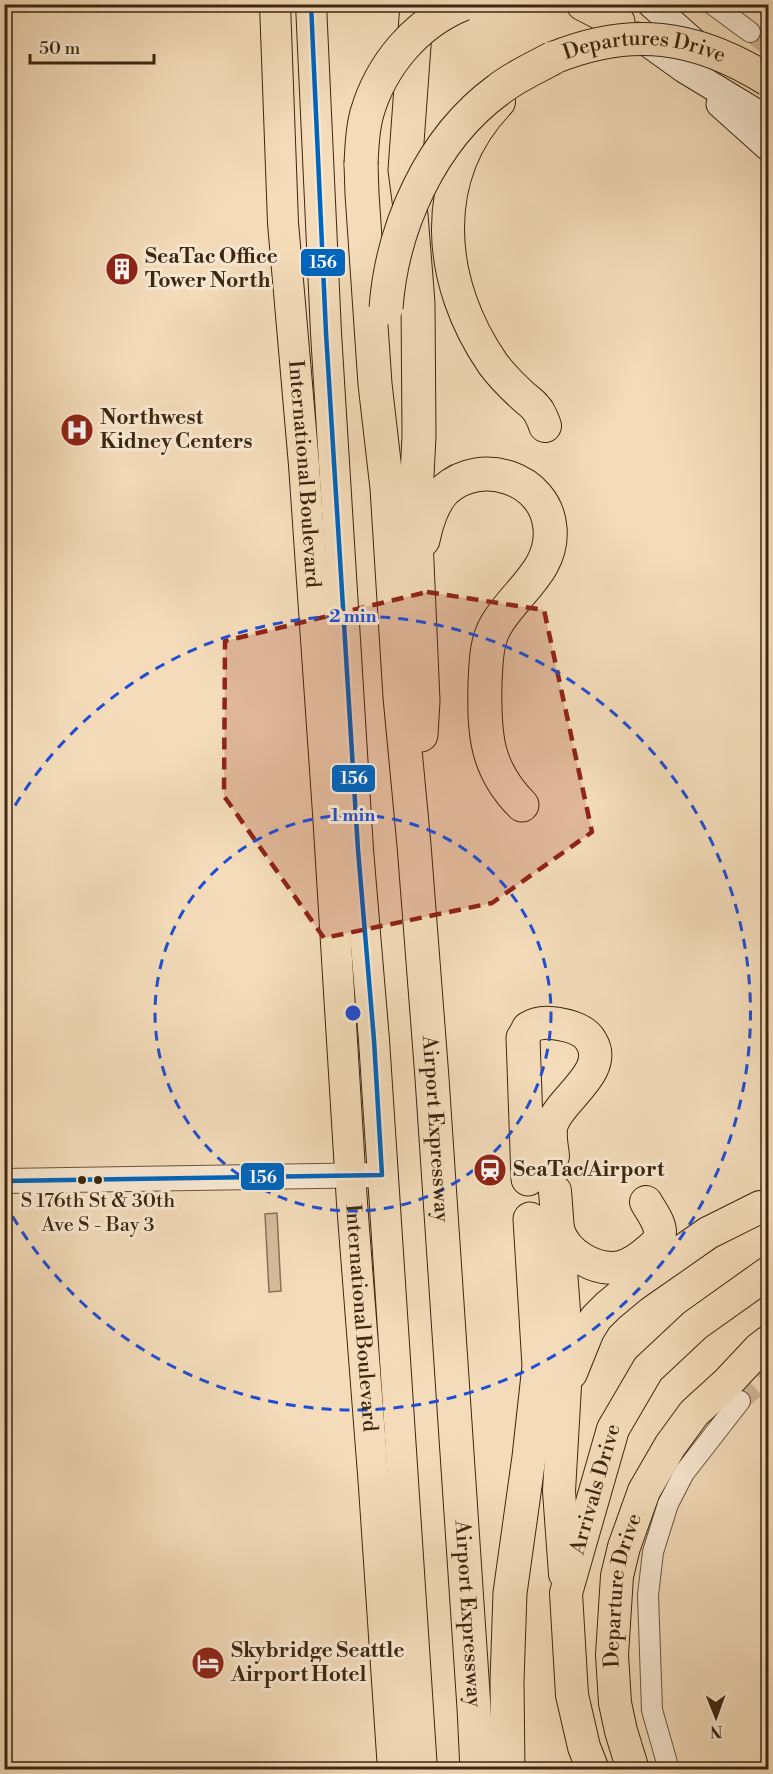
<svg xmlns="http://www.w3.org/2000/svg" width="773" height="1774" viewBox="0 0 773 1774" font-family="'Libre Bodoni',serif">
<rect width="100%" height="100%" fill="#f4dcba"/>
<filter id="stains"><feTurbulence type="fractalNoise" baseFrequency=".00333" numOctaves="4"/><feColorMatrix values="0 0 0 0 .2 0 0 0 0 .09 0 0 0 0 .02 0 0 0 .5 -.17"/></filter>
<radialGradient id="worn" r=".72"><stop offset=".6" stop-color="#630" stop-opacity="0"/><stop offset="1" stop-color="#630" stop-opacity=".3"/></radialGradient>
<path fill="#d5bd9d" stroke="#887256" stroke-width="1.5" d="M277,1213L281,1291L269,1292L265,1214Z"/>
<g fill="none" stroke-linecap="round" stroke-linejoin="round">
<path stroke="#cfb898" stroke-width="20" stroke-dasharray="20 10" stroke-linecap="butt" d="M750,32L768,45
M740,1401L768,1377"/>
<defs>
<path id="minor" d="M712,4L750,32
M669,1770L652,1710L648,1595L653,1552L668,1504L684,1473L740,1401"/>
<path id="tertiary" d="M4,1181L382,1175"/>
<path id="secondary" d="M651,4L704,51
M638,36L684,69L768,120
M720,104L768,147"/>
<g id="primary">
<path id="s1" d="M275,4L283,223L304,465L328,813L352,1203L374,1487L393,1770"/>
<path d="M311,4L326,333L358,850L374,1040L422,1770"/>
</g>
<g id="trunk">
<path d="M499,102C427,177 437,283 493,364C502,376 513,387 524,397C530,402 537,407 540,414C542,418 544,422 545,426"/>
<path d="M523,1038L528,1028C537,1022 549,1022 559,1024C571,1026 585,1030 591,1041C610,1071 561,1098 552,1124C549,1134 552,1146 553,1156"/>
<path d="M555,1191L567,1351L559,1491L565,1574"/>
<path d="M558,1229C565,1254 596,1272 621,1267C632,1264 640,1258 649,1250C655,1245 660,1241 660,1231C659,1221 651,1211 646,1202"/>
<path d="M571,1373L588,1331L596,1318L608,1306L632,1286L708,1233L760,1207"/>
<path id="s2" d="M593,1770L584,1747L572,1695L566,1593L613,1429L648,1369L695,1325L768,1273"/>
<path id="s3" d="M633,1770L621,1731L615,1703L612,1655L617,1576L624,1547L644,1491L670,1446L694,1413L728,1382L759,1349L768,1342"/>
</g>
<g id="motorway">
<path d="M417,4L405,170L411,215L418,303L419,436L415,516L423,701L421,735"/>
<path d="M583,4L618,22"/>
<path id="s4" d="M361,164L362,194L375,384L387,488L400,697L414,845L432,1078L474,1708L477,1770"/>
<path d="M423,540C426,524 433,502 445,490C481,457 546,478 550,528C554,570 515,592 496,625C486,642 486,663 485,683C484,732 485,768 522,805"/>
<path d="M523,1038L528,1179"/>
<path d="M508,1770L507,1681L510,1593L529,1457L539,1366L530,1219"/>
</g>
</defs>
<use href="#minor" stroke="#6a543a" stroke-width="22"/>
<use href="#tertiary" stroke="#6a543a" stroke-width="26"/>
<use href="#secondary" stroke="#3c270f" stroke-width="29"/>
<use href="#primary" stroke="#3c270f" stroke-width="32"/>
<use href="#trunk" stroke="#3c270f" stroke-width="34"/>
<use href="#motorway" stroke="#3c270f" stroke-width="35"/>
<use href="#minor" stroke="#f8e8d2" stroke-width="20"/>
<use href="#tertiary" stroke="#f8e8d2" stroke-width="24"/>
<use href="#secondary" stroke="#f8e8d2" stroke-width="27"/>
<use href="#primary" stroke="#f4dcba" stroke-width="30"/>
<use href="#trunk" stroke="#f4dcba" stroke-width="32"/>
<use href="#motorway" stroke="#f4dcba" stroke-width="33"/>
<defs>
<g id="trunk-bridge">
<path id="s5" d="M553,58C632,26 696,35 768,80"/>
</g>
<path id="motorway-bridge" d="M361,164C362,147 362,130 367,113C381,65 416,23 463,4
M386,308C392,227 431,139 498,90C514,77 535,68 553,58"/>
</defs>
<use href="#trunk-bridge" stroke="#3c270f" stroke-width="34" stroke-linecap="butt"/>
<use href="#motorway-bridge" stroke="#3c270f" stroke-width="35" stroke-linecap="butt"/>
<use href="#trunk-bridge" stroke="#f4dcba" stroke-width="32"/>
<use href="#motorway-bridge" stroke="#f4dcba" stroke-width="33"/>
<defs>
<path id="bus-1" d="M4,1181L382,1175L374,1040L358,850L326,333L311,4"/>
</defs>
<use href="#bus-1" stroke="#f8e8d2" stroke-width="9"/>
<use href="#bus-1" stroke="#0065bd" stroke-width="4.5"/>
</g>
<path fill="#8f2418" fill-opacity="0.2" stroke="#8f2418" stroke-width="4.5" stroke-dasharray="12 8" stroke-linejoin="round" d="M427,592L544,610L592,832L492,903L324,938L224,796L225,641Z"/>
<g fill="none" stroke="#1d4ed8" stroke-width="3" stroke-dasharray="10 8">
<circle cx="353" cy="1013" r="198"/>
<path d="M6 821A397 397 0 1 1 6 1205"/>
</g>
<defs>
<symbol id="building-disc" viewBox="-11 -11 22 22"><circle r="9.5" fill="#8f2418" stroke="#f8e8d2"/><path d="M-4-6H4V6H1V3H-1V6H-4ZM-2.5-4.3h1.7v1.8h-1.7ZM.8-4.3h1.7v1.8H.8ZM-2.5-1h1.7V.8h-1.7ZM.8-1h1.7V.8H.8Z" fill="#fff"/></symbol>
<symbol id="hospital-disc" viewBox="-11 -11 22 22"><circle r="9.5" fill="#8f2418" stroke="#f8e8d2"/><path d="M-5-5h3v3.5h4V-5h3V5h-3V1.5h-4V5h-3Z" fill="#fff"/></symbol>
<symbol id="station-disc" viewBox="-11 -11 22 22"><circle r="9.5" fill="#8f2418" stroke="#f8e8d2"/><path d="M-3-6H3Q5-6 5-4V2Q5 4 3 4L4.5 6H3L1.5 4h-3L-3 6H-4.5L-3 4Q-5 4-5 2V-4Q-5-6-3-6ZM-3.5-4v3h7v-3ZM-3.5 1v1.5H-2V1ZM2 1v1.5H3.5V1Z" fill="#fff"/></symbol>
<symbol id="hotel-disc" viewBox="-11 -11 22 22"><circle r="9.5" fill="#8f2418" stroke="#f8e8d2"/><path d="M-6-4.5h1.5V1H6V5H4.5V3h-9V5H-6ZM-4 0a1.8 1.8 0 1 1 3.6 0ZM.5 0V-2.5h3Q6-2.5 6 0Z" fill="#fff"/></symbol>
</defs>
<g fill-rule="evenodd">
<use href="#building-disc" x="103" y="250" width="38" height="38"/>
<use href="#hospital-disc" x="58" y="411" width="38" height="38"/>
<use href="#station-disc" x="471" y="1151" width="38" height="38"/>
<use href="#hotel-disc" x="189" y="1644" width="38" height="38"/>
</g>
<g fill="#3c270f" stroke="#f8e8d2" stroke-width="2">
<circle cx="82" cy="1180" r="5"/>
<circle cx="98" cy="1180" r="5"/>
</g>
<g text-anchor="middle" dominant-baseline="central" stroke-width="6" stroke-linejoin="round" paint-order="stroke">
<g font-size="20" fill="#3c270f" stroke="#f8e8d2">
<text x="98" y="1201">S 176th St &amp; 30th<tspan x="98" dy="24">Ave S - Bay 3</tspan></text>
</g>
<g font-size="21" fill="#3c270f" stroke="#f8e8d2">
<text stroke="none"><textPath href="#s5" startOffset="94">Departures Drive</textPath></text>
<text stroke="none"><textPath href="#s1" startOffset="471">International Boulevard</textPath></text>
<text stroke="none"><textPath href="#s4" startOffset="968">Airport Expressway</textPath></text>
<text stroke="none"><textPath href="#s1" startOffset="1317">International Boulevard</textPath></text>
<text stroke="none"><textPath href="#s2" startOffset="288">Arrivals Drive</textPath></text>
<text stroke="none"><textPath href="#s3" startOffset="183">Departure Drive</textPath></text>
<text stroke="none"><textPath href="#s4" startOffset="1454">Airport Expressway</textPath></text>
</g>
<g font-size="21" font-weight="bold" fill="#3c270f" stroke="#f8e8d2" text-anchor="start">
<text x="145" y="257">SeaTac Office<tspan x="145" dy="24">Tower North</tspan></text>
<text x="100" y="418">Northwest<tspan x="100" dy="24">Kidney Centers</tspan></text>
<text x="513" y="1170">SeaTac/Airport</text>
<text x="231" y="1651">Skybridge Seattle<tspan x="231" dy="24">Airport Hotel</tspan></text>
</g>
</g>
<circle cx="353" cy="1013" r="9" fill="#1d4ed8" stroke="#f8e8d2" stroke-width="3"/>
<g font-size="18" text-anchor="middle" font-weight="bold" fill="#1d4ed8" stroke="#f8e8d2" stroke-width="6" stroke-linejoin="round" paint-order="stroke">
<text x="353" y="622">2 min</text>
<text x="353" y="821">1 min</text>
</g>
<g stroke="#f8e8d2" stroke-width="2">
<rect x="300" y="248" width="46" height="29" rx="6" fill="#0065bd"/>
<rect x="331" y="764" width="45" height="29" rx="6" fill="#0065bd"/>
<rect x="240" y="1162" width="45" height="29" rx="6" fill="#0065bd"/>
</g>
<g font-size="16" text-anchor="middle" font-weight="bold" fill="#fff">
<text x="323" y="268">156</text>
<text x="354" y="784">156</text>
<text x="263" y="1183">156</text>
</g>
<rect width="773" height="1774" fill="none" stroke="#f4dcba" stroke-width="24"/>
<rect x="6" y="6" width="761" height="1762" fill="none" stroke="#3c270f" stroke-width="3"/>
<rect x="12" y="12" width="749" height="1750" fill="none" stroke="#3c270f" stroke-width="1.5"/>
<g transform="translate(716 1717) rotate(179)" stroke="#f8e8d2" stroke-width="4.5" paint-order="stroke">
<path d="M0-4.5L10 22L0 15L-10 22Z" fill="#3c270f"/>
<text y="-9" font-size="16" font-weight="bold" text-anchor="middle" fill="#3c270f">N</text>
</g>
<path d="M30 54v9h124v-9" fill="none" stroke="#3c270f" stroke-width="3"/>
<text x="39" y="54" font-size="18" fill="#3c270f" stroke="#f8e8d2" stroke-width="4.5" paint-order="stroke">50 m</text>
<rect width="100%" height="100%" filter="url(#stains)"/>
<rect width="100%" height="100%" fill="url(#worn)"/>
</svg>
